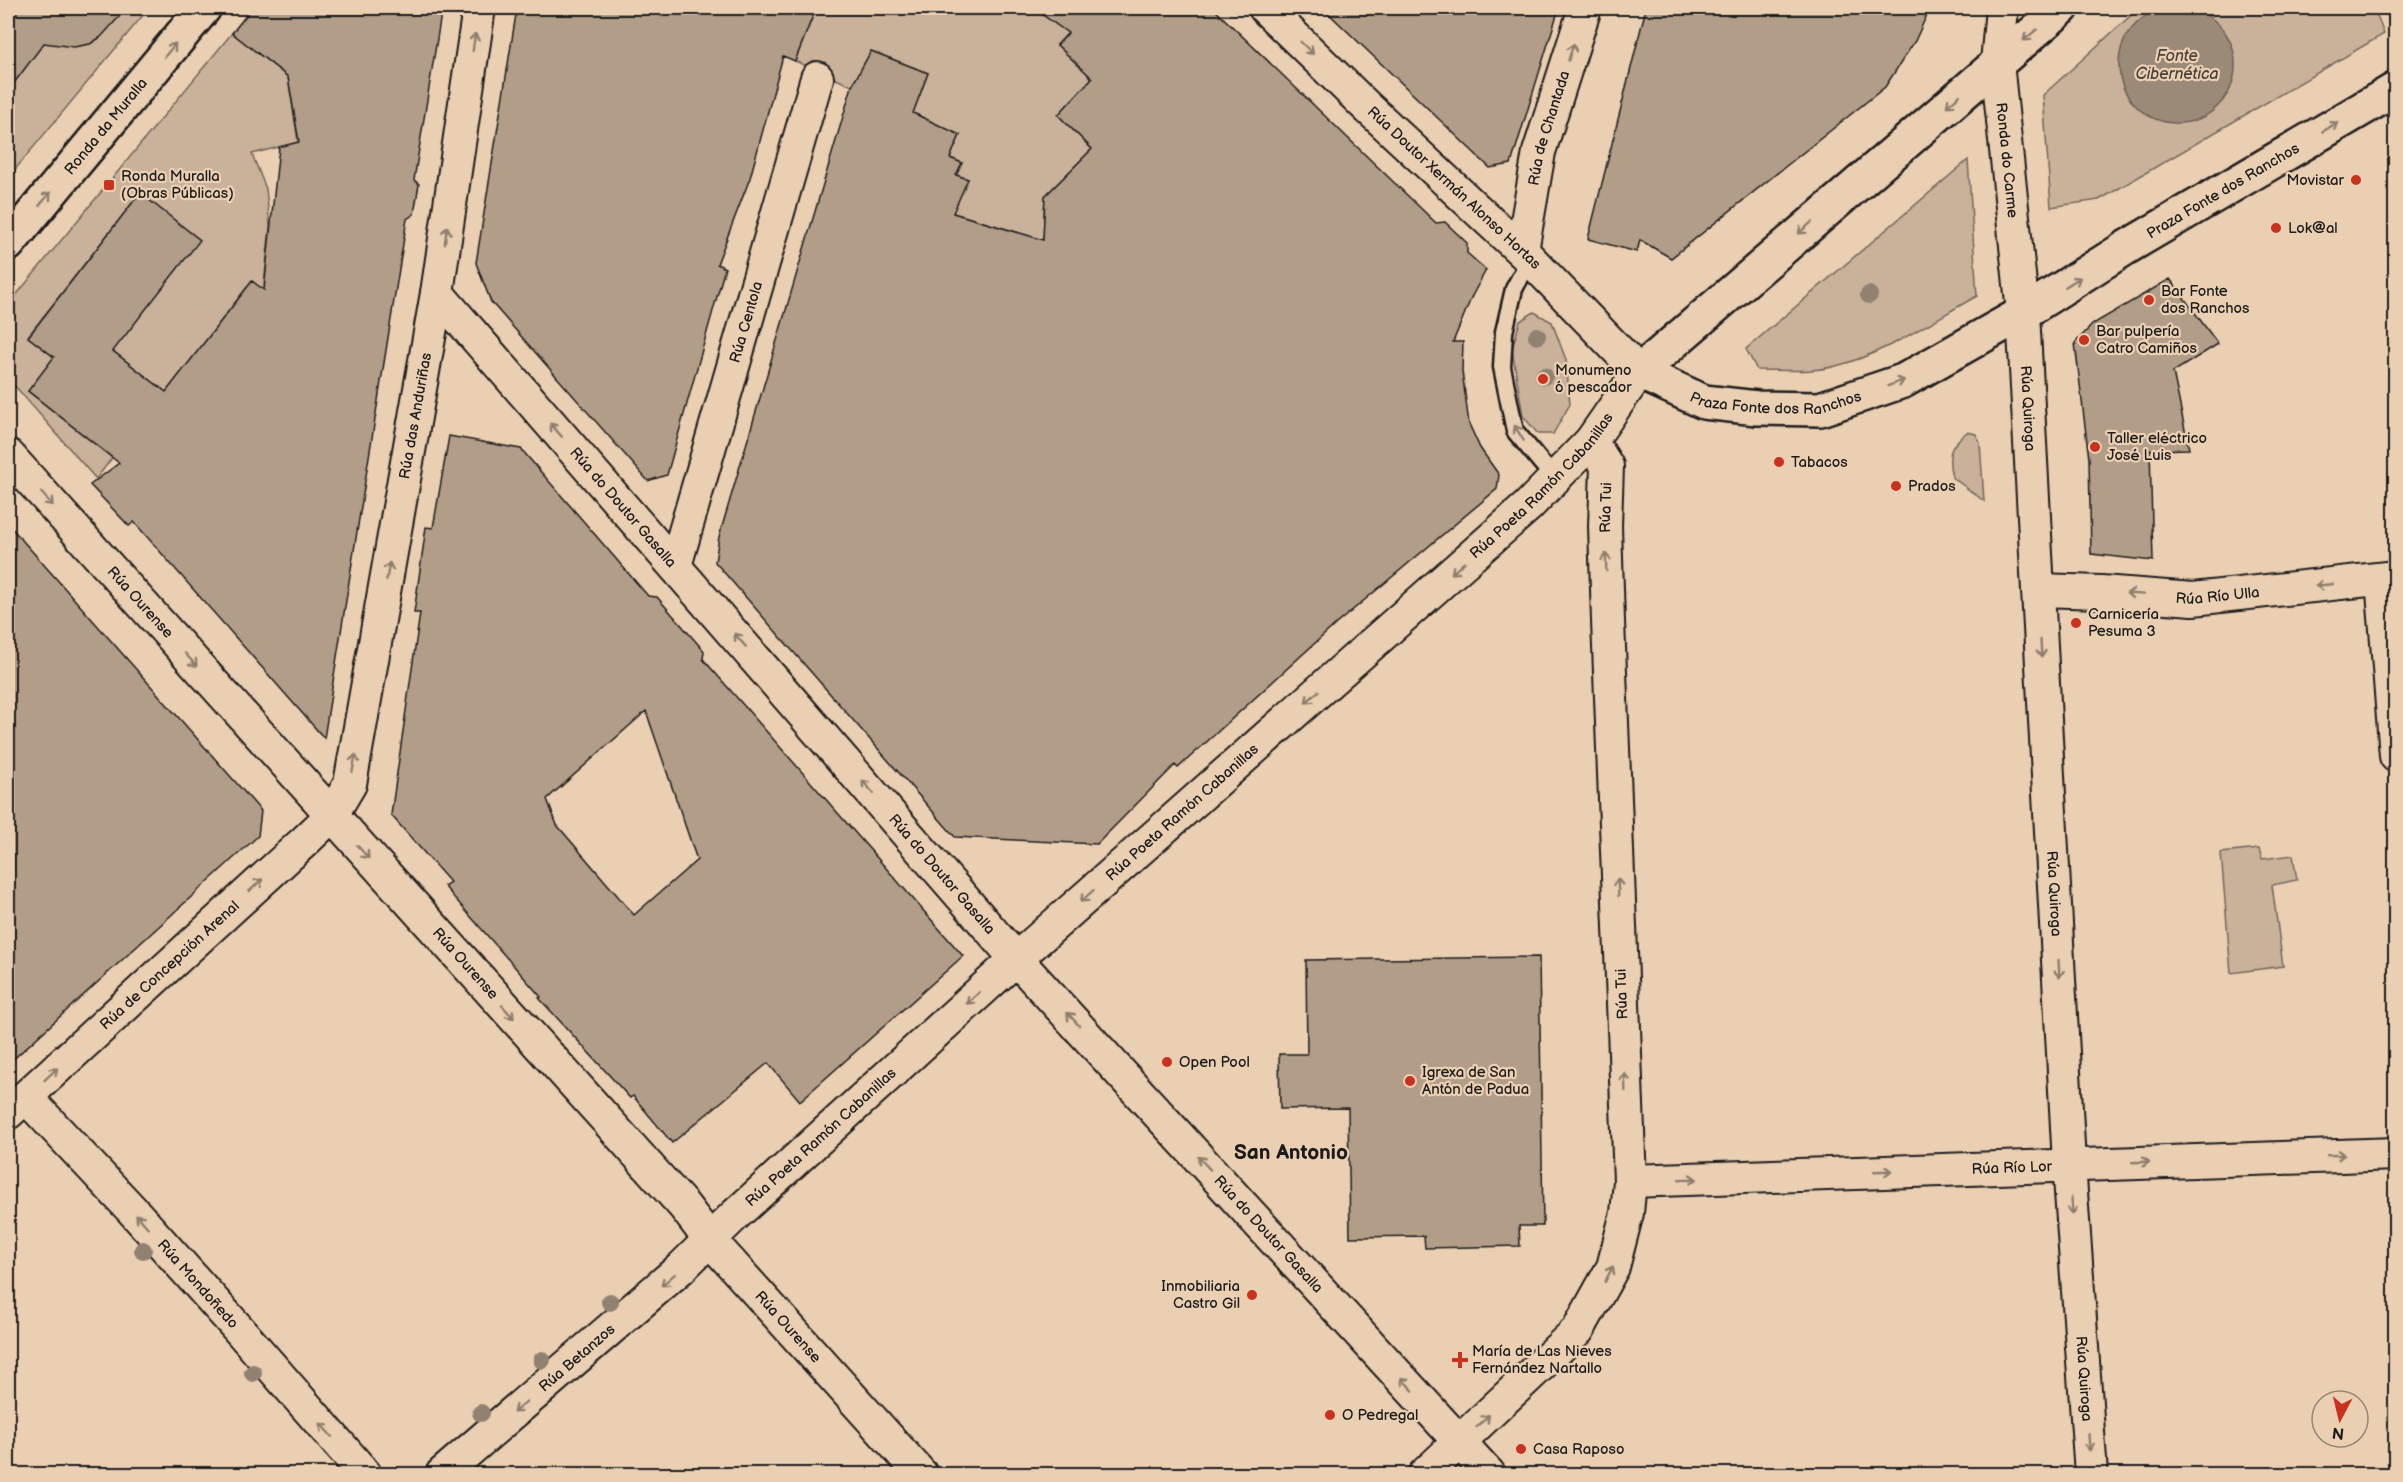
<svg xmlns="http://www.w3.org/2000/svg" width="2403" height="1482" viewBox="0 0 2403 1482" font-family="'Balsamiq Sans',sans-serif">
<rect width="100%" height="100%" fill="#ebcfb2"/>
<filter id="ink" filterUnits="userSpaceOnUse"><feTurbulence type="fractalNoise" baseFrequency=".0167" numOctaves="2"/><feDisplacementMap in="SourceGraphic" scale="12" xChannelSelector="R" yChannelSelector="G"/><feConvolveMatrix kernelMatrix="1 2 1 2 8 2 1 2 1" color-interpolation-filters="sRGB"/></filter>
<g filter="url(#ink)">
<path fill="#c9b19a" stroke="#72665b" stroke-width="1.5" d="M115,8H149L8,178V157L12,142V128L8,117V91L46,39C69,45 92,53 106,29C110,22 115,16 115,8Z
M816,8H1033L1068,33L1057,45L1092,78L1058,115L1092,149L1045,196L1043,240L934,207L968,179L957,175L962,163L950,158L960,135L913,113L928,73L871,51L852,86L795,61Z
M2139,8H2374L2384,34L2099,200L2051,207L2043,95Z
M232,33L288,77L298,142L252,154L266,189L270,226L264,285L298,297V325L247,287L166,392L113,351L140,193L28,336L54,357L28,391L112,458L96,479L8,378V305Z
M1968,160L1977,296C1933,320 1885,354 1836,366C1811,373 1783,370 1757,370L1746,349Z
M1534,312L1552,322L1566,360L1570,404L1553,434H1538L1523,416L1512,349L1520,321Z
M1967,432L1976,434L1980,443L1984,501L1952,477C1947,455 1949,446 1967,432Z
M2259,849L2262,859L2293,855L2297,880L2272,885L2283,966L2231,973L2221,853Z"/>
<path fill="#9c8a79" stroke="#695e54" stroke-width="1.5" d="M2119 65a58 58 0 1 1 116 0a58 58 0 1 1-116 0Z"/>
<path fill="#b29d89" stroke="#1c1c1c" stroke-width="1.5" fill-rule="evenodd" d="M20,8H127L101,37L90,44L74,47L44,43L8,91V23Z
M252,8H442L414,180L419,184L414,214L407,219L324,738L134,522L129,526L90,485L119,463L28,391L54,357L28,337L140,193L200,240L113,351L166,392L252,281L264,290L279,147L299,142L288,77L232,33Z
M517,8H816L795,61L783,56L750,178L717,264L725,268L667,475L648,481L491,302L476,263Z
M1033,8H1213L1436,223L1445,222L1467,243V253L1486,270L1472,296L1453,342H1463L1462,371L1469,424L1480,448L1499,475L1497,489L1336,624L1178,768L1175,765L1097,844L955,837L715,562L719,537L852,86L871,51L928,73L913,113L960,135L950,158L962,163L956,175L968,179L953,213L1043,240L1045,196L1092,149L1058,115L1092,78L1057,45L1068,33Z
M1323,8H1559L1511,164L1490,168Z
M1646,8H1930L1915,41L1885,87L1671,258L1640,240L1637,252L1588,239Z
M2170,279L2218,344L2173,372L2189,449L2150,450L2153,561L2091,554L2089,459L2075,343L2093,324Z
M449,436L521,449L648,596L657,597L704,651L703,659L963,956L800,1101L768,1063L672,1143L633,1096L630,1098L539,998L541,997L444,886L450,882L391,815L420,613H414L426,527L433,528ZM646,711L697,860L634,915L557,825L547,799Z
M8,524L261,811L258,836L8,1064Z
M1539,957L1543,1226H1519L1520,1246L1425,1248L1424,1236L1350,1237L1348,1108L1280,1109L1279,1054H1307L1306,960Z"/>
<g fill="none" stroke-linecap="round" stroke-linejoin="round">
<defs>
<path id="lane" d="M1530,259L1514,289L1504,332L1502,367L1515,431L1555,479"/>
<g id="street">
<path id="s1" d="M2002,8L1997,63L2023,313L2069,1164L2091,1474"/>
<path id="s2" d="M1522,251L1539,152L1585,8"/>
<path id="s3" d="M437,293L1016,959L1489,1474"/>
<path id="s4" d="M8,455L684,1206L710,1240L921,1474"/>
<path id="s5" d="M675,566L817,78"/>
<path d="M2382,579L2396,756"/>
<path id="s6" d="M2038,590L2101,592L2193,599L2396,577"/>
<path id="s7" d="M26,1097L134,1212L242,1333L365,1474"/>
<path id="s8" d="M8,1113L306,840L331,816L350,784L437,293L479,8"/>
<path id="s9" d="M1630,1181L2396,1154"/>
<path id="s10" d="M442,1474L681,1268L734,1216L1016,959L1528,506L1591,441L1639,372L1530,259L1365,105L1265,8"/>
<path id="s11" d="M1425,1474L1578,1330L1613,1267L1627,1213L1630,1181L1608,621L1605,526L1607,466L1591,441"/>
</g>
<g id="secondary">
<path id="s12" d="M2062,8L1639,372L1704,402L1757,408L1820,409L1903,381L2023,313L2127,247L2396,89"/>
<path id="s13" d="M8,244L204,8"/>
</g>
</defs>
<use href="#lane" stroke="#1c1c1c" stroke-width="21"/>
<use href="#street" stroke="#1c1c1c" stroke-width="36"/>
<use href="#secondary" stroke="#1c1c1c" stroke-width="38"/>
<use href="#lane" stroke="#ebcfb2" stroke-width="16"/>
<use href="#street" stroke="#ebcfb2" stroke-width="32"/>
<use href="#secondary" stroke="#ebcfb2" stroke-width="33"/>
</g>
<g fill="#918171">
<circle cx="1869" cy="295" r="9"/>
<circle cx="1537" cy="336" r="9"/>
<circle cx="1544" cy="376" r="9"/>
<circle cx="143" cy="1250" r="9"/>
<circle cx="610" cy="1302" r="9"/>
<circle cx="542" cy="1360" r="9"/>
<circle cx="253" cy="1373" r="9"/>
<circle cx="481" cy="1413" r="9"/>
</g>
<defs><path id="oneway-shaft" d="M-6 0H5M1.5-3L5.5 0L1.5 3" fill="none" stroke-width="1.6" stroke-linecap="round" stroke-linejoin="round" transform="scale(1.5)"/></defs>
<g stroke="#8e7e6e">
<use href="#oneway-shaft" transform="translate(2030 35) rotate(140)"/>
<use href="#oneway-shaft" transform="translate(474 42) rotate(-82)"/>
<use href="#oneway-shaft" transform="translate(1307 48) rotate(44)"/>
<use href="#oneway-shaft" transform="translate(170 50) rotate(-51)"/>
<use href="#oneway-shaft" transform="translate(1571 52) rotate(-72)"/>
<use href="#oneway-shaft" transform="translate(1953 101) rotate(139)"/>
<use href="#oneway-shaft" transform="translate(2330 127) rotate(-31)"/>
<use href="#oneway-shaft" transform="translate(45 199) rotate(-50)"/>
<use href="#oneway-shaft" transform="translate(1805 228) rotate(139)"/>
<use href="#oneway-shaft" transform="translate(446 235) rotate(-82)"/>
<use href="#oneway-shaft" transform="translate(2073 282) rotate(-32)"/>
<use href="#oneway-shaft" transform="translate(1896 383) rotate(-20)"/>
<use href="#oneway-shaft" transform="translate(556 430) rotate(-131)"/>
<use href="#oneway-shaft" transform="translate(1519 433) rotate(-121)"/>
<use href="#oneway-shaft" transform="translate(47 499) rotate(48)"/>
<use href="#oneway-shaft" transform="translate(1606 562) rotate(-92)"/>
<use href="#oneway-shaft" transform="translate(1458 568) rotate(138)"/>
<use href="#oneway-shaft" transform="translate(388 571) rotate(-80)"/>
<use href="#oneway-shaft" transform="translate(2324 585) rotate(174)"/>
<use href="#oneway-shaft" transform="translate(2135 594) rotate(-176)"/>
<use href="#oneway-shaft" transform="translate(740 640) rotate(-131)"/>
<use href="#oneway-shaft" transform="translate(2041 649) rotate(87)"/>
<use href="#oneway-shaft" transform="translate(191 660) rotate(48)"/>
<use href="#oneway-shaft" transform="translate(1312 697) rotate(138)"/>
<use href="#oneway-shaft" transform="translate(354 763) rotate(-80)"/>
<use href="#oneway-shaft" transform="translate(868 787) rotate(-131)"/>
<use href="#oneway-shaft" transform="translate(363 852) rotate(48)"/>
<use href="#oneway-shaft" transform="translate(256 885) rotate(-43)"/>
<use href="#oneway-shaft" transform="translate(1618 887) rotate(-92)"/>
<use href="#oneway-shaft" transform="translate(1087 896) rotate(138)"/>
<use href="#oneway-shaft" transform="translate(2059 969) rotate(87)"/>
<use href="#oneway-shaft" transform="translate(973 998) rotate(138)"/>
<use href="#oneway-shaft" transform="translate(508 1012) rotate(48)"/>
<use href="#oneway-shaft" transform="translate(1073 1019) rotate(-133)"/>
<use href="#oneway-shaft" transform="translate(51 1074) rotate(-43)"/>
<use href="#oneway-shaft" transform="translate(1625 1082) rotate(-92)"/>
<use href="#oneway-shaft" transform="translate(2336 1155) rotate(-2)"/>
<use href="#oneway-shaft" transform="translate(2141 1162) rotate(-2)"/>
<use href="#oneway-shaft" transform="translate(1204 1163) rotate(-133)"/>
<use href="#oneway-shaft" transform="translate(1883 1171) rotate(-2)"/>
<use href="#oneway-shaft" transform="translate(1688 1179) rotate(-2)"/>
<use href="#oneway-shaft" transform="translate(2072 1206) rotate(86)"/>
<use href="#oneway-shaft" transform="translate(142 1221) rotate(-132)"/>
<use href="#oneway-shaft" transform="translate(1609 1274) rotate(-63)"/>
<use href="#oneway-shaft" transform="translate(668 1280) rotate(139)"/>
<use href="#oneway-shaft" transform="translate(1407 1384) rotate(-133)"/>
<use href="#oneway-shaft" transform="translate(520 1407) rotate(139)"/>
<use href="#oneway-shaft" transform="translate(1483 1421) rotate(-44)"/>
<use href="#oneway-shaft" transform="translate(326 1430) rotate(-131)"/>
<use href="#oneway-shaft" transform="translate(2089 1442) rotate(86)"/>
</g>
</g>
<g fill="#c8321e" stroke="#ebcfb2" stroke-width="2">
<circle cx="2356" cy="180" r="6"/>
<rect x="103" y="179" width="12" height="12" rx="3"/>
<circle cx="2276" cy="228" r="6"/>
<circle cx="2149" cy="300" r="6"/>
<circle cx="2084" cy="340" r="6"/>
<circle cx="1543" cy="379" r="6"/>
<circle cx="2095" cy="447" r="6"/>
<circle cx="1779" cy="462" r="6"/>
<circle cx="1896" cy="486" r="6"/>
<circle cx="2076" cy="623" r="6"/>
<circle cx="1167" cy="1062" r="6"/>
<circle cx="1410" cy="1081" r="6"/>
<circle cx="1252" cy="1295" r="6"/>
<path d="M1457 1351h6v6h6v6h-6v6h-6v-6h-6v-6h6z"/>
<circle cx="1330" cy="1415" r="6"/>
<circle cx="1521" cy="1449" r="6"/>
</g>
<g text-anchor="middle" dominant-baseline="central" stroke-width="4.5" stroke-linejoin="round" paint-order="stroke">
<g font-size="15" fill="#1c1c1c" stroke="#ebcfb2">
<text stroke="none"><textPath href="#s13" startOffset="153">Ronda da Muralla</textPath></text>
<text stroke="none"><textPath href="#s2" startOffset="126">Rúa de Chantada</textPath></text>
<text stroke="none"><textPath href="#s1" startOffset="153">Ronda do Carme</textPath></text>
<text transform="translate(1454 188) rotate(43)">Rúa Doutor Xermán Alonso Hortas</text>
<text stroke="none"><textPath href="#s12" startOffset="1206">Praza Fonte dos Ranchos</textPath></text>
<text stroke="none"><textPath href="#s5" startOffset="254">Rúa Centola</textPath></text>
<text stroke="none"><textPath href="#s12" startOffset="702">Praza Fonte dos Ranchos</textPath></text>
<text stroke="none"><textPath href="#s1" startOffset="402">Rúa Quiroga</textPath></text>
<text stroke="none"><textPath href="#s8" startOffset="850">Rúa das Anduriñas</textPath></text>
<text stroke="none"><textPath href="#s10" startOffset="1479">Rúa Poeta Ramón Cabanillas</textPath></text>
<text stroke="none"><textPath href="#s3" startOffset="284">Rúa do Doutor Gasalla</textPath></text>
<text stroke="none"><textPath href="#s11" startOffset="1044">Rúa Tui</textPath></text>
<text stroke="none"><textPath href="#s6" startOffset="180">Rúa Río Ulla</textPath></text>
<text stroke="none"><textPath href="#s4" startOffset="198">Rúa Ourense</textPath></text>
<text stroke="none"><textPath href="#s10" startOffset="993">Rúa Poeta Ramón Cabanillas</textPath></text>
<text stroke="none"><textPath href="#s3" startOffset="770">Rúa do Doutor Gasalla</textPath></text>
<text stroke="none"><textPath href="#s1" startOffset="888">Rúa Quiroga</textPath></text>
<text stroke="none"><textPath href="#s4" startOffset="684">Rúa Ourense</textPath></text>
<text stroke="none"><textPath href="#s8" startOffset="219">Rúa de Concepción Arenal</textPath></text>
<text transform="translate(1622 994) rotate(-92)">Rúa Tui</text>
<text stroke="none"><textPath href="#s10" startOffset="507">Rúa Poeta Ramón Cabanillas</textPath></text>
<text stroke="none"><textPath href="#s9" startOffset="382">Rúa Río Lor</textPath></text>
<text stroke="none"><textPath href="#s3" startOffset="1256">Rúa do Doutor Gasalla</textPath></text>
<text stroke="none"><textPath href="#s7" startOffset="254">Rúa Mondoñedo</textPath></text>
<text stroke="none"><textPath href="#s4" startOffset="1170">Rúa Ourense</textPath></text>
<text stroke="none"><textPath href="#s10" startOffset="178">Rúa Betanzos</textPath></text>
<text stroke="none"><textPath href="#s1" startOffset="1374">Rúa Quiroga</textPath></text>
</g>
<g font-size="15" fill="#1c1c1c" stroke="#ebcfb2" text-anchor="start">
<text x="121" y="176">Ronda Muralla<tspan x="121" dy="17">(Obras Públicas)</tspan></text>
<text x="2344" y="180" text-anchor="end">Movistar</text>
<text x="2288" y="228">Lok@al</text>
<text x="2161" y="291">Bar Fonte<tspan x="2161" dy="17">dos Ranchos</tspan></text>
<text x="2096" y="331">Bar pulpería<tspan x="2096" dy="17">Catro Camiños</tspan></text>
<text x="1555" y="370">Monumeno<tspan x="1555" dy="17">ó pescador</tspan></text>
<text x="2107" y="438">Taller eléctrico<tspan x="2107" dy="17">José Luis</tspan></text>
<text x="1791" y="462">Tabacos</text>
<text x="1908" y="486">Prados</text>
<text x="2088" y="614">Carnicería<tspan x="2088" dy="17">Pesuma 3</tspan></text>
<text x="1179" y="1062">Open Pool</text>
<text x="1422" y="1072">Igrexa de San<tspan x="1422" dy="17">Antón de Padua</tspan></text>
<text x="1240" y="1286" text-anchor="end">Inmobiliaria<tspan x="1240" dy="17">Castro Gil</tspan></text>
<text x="1472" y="1351">María de Las Nieves<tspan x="1472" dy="17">Fernández Nartallo</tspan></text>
<text x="1342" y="1415">O Pedregal</text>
<text x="1533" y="1449">Casa Raposo</text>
</g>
<g font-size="16" font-style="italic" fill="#49423d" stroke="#ebcfb2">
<text x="2177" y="56">Fonte<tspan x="2177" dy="18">Cibernética</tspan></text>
</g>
<g font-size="21" font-weight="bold" fill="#1c1c1c" stroke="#ebcfb2">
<text x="1291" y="1152">San Antonio</text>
</g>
</g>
<rect width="2403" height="1482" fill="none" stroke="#ebcfb2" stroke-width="30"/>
<rect x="15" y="15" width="2373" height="1452" fill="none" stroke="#1c1c1c" stroke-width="2" filter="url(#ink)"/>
<g transform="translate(2340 1419) rotate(187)"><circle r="28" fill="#ebcfb2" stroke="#988776" stroke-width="1.5"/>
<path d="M0-4.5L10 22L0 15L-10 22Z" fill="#c8321e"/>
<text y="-9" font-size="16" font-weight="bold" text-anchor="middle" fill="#1c1c1c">N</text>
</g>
</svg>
